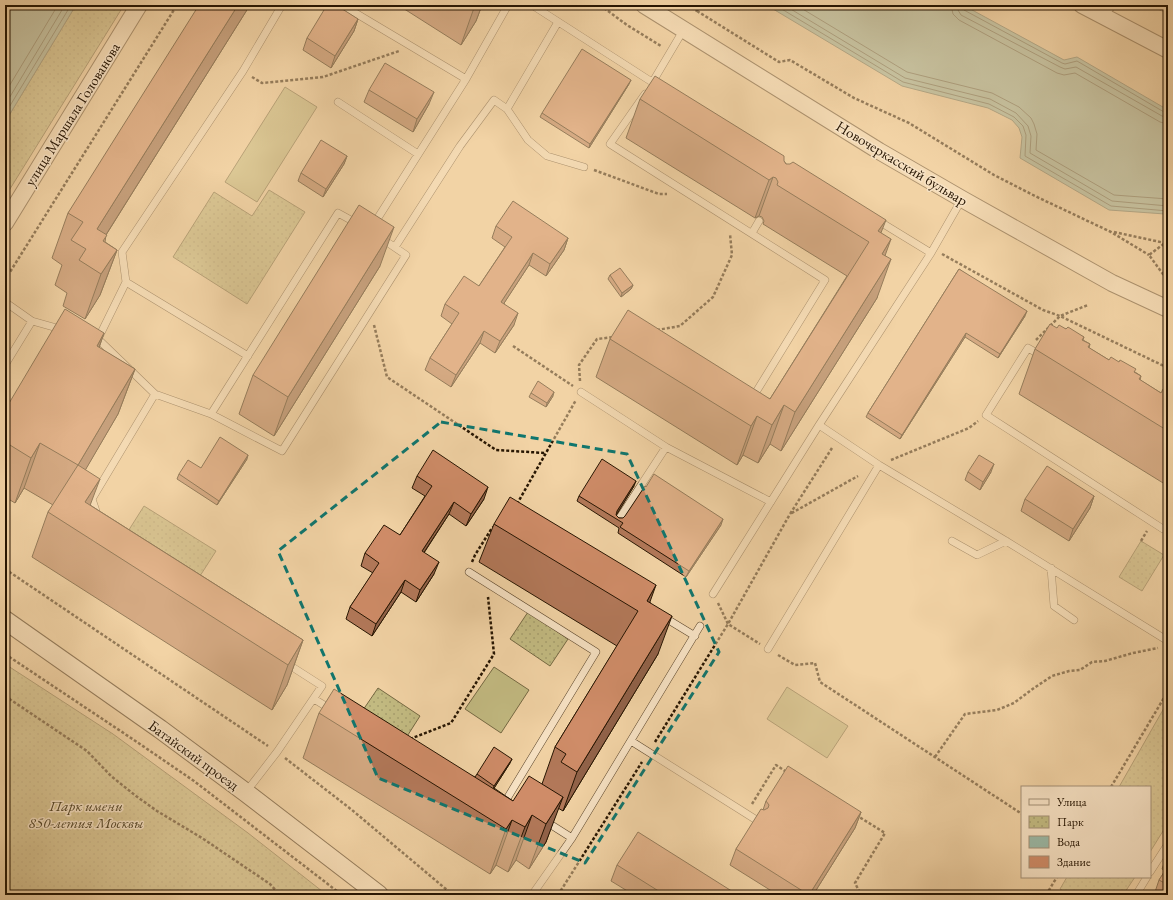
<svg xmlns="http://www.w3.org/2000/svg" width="1173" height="900" viewBox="0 0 1173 900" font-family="'EB Garamond',serif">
<defs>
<pattern id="park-dots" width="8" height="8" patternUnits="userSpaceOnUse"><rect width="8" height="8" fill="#c2ba81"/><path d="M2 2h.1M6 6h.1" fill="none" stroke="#a79f6e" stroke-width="1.8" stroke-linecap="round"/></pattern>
</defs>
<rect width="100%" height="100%" fill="#f2d3a5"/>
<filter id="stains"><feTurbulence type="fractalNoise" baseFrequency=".005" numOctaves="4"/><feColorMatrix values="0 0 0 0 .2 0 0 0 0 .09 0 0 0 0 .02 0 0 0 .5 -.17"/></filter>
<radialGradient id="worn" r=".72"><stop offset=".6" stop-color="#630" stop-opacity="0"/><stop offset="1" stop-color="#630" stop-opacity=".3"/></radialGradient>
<path fill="url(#park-dots)" stroke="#746842" d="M76,5H124L5,197V122Z
M269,190L305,212L247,304L173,257L214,192L252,216Z
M144,506L216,551L191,590L120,544Z
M1141,541L1164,555L1142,591L1119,577Z
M528,612L568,639L550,666L510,639Z
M5,664L113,734L248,833L327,895H5Z
M378,688L420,716L406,738L363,710Z
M1168,701V823L1150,852V787H1119Z
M1067,877H1135L1123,895H1070L1060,889Z"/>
<path fill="#c2ba81" stroke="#746842" d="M285,87L317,107L257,202L225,182Z
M494,667L529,690L501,733L465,709Z
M787,687L848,726L827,758L767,719Z"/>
<path fill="#9bb8a5" stroke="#6c7764" d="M5,5H76L5,122Z
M742,5H963L1064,60L1077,57L1168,110V215L1165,214L1109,210L1020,158L1022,137L1019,128L1012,120L988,108L902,86L768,6Z"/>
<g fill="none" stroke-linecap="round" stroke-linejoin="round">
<path stroke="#606654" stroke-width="1" d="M775,5L903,82L989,104L1014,117L1023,126L1026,135L1025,156L1111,206L1168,211
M784,5L905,78L990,99L1016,113L1028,126L1031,136L1030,153L1112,201L1168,206
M796,5L907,72L992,93L1019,107L1031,118L1034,124L1037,134L1036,150L1114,195L1168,199
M951,5L953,14L959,20L1057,73L1064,75L1075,73L1160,122L1168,124
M957,5L958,10L961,15L1060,67L1065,69L1076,67L1162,116L1168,118
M962,5V8L964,10L1062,63L1065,64L1077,61L1164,112L1168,113
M5,93L58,5
M5,105L65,5
M5,114L71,5"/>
<defs>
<path id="service" d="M342,5L466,79L508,5
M532,5L655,84
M1158,5L1168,10
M1103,16L1113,5
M652,83L684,29
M645,94L610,144L825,280L753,397
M338,102L418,154
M507,109L558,22
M877,220L931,253
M374,224L466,79
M752,233L759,221
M395,247L460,146L494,100L507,109L528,140L547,156L584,167
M126,282L248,356
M5,302L32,321L64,330
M93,338L98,339L155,394L211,414L338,213L358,224
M98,339L126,282L122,252L243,71L282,5
M1042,356L1028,348L986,415L1163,529
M5,365L32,321
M581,392L666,447L771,502
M211,414L282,451L406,255L381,238
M819,425L879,465L1006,541L1168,641
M98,517L92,499L155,394
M619,519L666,447
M952,541L977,555L1006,541
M1051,568L1054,606L1074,620
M469,572L596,652L508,797
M713,594L819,425L931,253L962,199
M662,616L695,636
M768,649L879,465
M314,699L332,710
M631,741L758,821
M246,792L277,752L322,686L286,663
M545,821L572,838
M1150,872L1168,844
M532,895L572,838L700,626
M1136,895L1147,877"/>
<path id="tertiary" d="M644,5L879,151L962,199L1112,283L1168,309
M1082,5L1168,50
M5,223L139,5"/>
<path id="secondary" d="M5,620L160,729L245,792L379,895"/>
</defs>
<use href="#service" stroke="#59442b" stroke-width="8"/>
<use href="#tertiary" stroke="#59442b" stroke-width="18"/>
<use href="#secondary" stroke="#261502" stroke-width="20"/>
<path stroke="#261502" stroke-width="2.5" stroke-dasharray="3 2" stroke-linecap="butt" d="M600,5L627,25L661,46
M687,5L697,11L700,5
M697,11L779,62L790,60L854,98L909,123L994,175L1035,196L1111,232L1149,255
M252,77L262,83L323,77L399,51
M594,170L659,194H667
M1114,232L1165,243
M1168,235L1165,243L1149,255L1168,281
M942,254L1043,310L1060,316L1168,368
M5,280L177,5
M374,325L387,377L496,450L545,453
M657,330L680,326L713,297L732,255L730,234
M1036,340L1060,316L1088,305
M513,346L573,386
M580,381L579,365L597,339L614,337
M832,448L790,514L858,476
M891,460L969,428L978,421
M517,504L576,400
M1166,539L1168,550
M1141,541L1147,531
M472,562L475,555L492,528L495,526
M5,569L268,746
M718,603L728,624L760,644
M5,654L134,740L194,781L342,895
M778,655L795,665L815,663L820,682L1022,814
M5,696L87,751L111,776L136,796L157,811L202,838L270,884L280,895
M410,739L451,723L494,654L488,597
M655,742L728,624L790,514
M935,757L965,714L997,710L1014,703L1034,688L1052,676L1069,671L1080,670L1092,662L1105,661L1133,653L1158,648
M285,758L352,810L453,895
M1111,787L1168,691
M752,804L776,765L788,773
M856,815L885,833L855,883L861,895
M558,895L642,762
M1046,895L1057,877"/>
<use href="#service" stroke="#f7e2c4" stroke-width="7"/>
<use href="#tertiary" stroke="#f7e2c4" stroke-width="16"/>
<use href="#secondary" stroke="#f7e2c4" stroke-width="18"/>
</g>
<path fill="#b27859" stroke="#261502" d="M250,5L106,235L105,242L117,250L100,295L85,319L63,306L67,293L55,285L62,265L52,258L68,213Z
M398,5H482L476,21L461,45Z
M358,19L354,31L331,68L303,50L307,38Z
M629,84L589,148L540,117L542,113Z
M369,90L429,104L413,132L364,102Z
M640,99L784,161L786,164L881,233L885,256L877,298L781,451L770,444L758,463L743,455L737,465L596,377L610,339L770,399L847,276L763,224L764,221L762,217L759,216L755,218L626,138Z
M347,156L344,164L323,197L298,181L301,173Z
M496,226L568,238L564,250L546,276L529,265L504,303L514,325L495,353L480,343L451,387L425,370L430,358L452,324L441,316L445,304L479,286L505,247L492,238Z
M380,266L274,436L239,414L253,375Z
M959,269L1025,316L998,358L965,337L900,439L866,417L868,413Z
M610,275L633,285L631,289L621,297L608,279Z
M1057,328L1066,329L1084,337L1083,340L1090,344L1089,348L1109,360L1135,372L1141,376L1140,380L1161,393L1168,392V486L1019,394L1035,349Z
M104,333L99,348L135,369L118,414L85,470L90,505L303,640L287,685L272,710L32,557L48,512L53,505L24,488L15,503L5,497V410Z
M531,393L553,396L546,407L529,397Z
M247,459L217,505L177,479L179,474Z
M968,472H991L980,490L965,480Z
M417,476L484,499L466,526L449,514L424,553L434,574L416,602L401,592L372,636L346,619L350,607L373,573L361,566L365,553L400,535L425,496L412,488Z
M634,486L617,514L616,515L619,518L721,525L686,577L618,533L619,528L577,501L579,496Z
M1094,496L1090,508L1069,541L1021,511L1025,499Z
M494,524L650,602L658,654L563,811L558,808L546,842L529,869L516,860L508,872L496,865L490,874L303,758L319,713L475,777L477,774L510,763L494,788L513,801L542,784L555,747L617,646L479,562Z
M766,801L861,812L855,828L813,895H778L730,865L736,849L763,810Z
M1168,852V895H1154L1159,880L1165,871L1162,869Z
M617,865L738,895H634L611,881Z"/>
<path fill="#916249" stroke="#261502" d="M238,5H250L87,265L97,229Z
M475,5H482L476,21L461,45Z
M358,19L354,31L331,68L335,56Z
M631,80L629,84L589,148L590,144Z
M434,92L429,104L413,132L417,119Z
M347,156L344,164L323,197L326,189Z
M773,177L759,216L755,218L769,180Z
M886,220L871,258L878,231Z
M394,227L380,266L274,436L288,397Z
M568,238L564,250L546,276L550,264Z
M891,239L877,278L882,254Z
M117,250L100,295L85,319L101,274Z
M533,253L529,265L497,314L501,302Z
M891,259L877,298L781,451L795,412Z
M633,285L631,289L621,297L622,293Z
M1027,311L1025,316L998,358L1000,354Z
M518,313L514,325L495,353L500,341Z
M484,331L480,343L451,387L456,375Z
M104,333L88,378L97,346Z
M966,333L965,337L900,439L902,435Z
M135,369L118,414L62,510L78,465Z
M554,392L553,396L546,407L547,403Z
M784,405L770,444L758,463L772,425Z
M757,416L743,455L737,465L751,426Z
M40,443L24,488L15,503L31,458Z
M248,455L247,459L217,505L219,501Z
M994,464L991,472L980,490L983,482Z
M100,479L83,524L85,502Z
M636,481L634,486L615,517L617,511Z
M488,487L484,499L466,526L471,514Z
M1094,496L1090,508L1069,541L1073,529Z
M454,502L449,514L417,563L422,551Z
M723,519L721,525L686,577L689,571Z
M439,562L434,574L416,602L420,590Z
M405,580L401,592L372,636L376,624Z
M656,585L642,624L647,601Z
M672,616L658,654L563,811L577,772Z
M303,640L287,685L272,710L288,665Z
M512,759L510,763L493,790L494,786Z
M563,797L546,842L529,869L546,824Z
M861,812L855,828L813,895H809Z
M532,815L516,860L508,872L525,827Z
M512,820L496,865L490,874L506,829Z"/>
<path fill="#cf8c68" stroke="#261502" d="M199,5H238L97,229L107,235L103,241L117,250L101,274L79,260L86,249L71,240L83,222L68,213Z
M327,5H336L358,19L335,56L307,38Z
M582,49L631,80L590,144L542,113Z
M385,63L434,92L417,119L369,90Z
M655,76L784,156V161L786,164H790L793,162L886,220L878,231L891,239L882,254L891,259L795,412L784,405L772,425L757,416L751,426L610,339L628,310L770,399L869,242L777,185L778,182L776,178L773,177L769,180L640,99Z
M321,140L347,156L326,189L301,173Z
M513,201L568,238L550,264L533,253L501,302L518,313L500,341L484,331L456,375L430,358L459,313L445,304L464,276L479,286L512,237L496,226Z
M359,205L394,227L288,397L253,375Z
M620,268L633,285L622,293L610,275Z
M959,269L1027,311L1000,354L966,333L902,435L868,413Z
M65,309L104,333L97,346L135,369L78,465L40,443L31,458L5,442V410Z
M1050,324L1057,328L1059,325L1066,329L1068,327L1084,337L1082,340L1090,344L1088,347L1109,360L1111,357L1119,362L1120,360L1136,369L1134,372L1141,376L1139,379L1161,393L1163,389L1168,392V431L1035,349Z
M538,381L554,392L547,403L531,393Z
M220,437L248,455L219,501L179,474L188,460L201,468Z
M433,450L488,487L471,514L454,502L422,551L439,562L420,590L405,580L376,624L350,607L379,563L365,553L384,525L400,535L432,486L417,476Z
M979,455L994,464L983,482L968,472Z
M602,459L636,481L617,511L616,515L619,518H623L625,516L645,486L646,487L654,474L723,519L689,571L620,527L623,523L579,496Z
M78,465L100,479L85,502L303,640L288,665L48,512Z
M1047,466L1094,496L1073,529L1025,499Z
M510,497L656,585L647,601L672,616L577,772L561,762L566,754L555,747L638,611L494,524Z
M334,689L513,801L529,776L563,797L546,824L532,815L525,827L512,820L506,829L319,713Z
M494,747L512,759L494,786L477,774Z
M788,766L861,812L809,895L736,849L761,809L764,810L768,808L769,805L766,801Z
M638,832L738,895H665L617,865Z
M1168,866V885L1159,880Z"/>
<path d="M0 0H1173V900H0ZM441,422L627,454L719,652L585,863L378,778L278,551Z" fill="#f2d3a5" fill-opacity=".55" fill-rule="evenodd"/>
<path fill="none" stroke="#0f766e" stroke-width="3" stroke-dasharray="8 5" stroke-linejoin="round" d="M441,422L627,454L719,652L585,863L378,778L278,551Z"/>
<g text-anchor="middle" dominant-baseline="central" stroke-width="3" stroke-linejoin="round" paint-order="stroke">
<g font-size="15" fill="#261502" stroke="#f7e2c4">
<text transform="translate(72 114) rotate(-58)">улица Маршала Голованова</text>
<text transform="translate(902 163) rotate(31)">Новочеркасский бульвар</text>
<text transform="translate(194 755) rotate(36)">Батайский проезд</text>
</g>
<g font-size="15" font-style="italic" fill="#554728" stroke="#f7e2c4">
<text x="86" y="805">Парк имени<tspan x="86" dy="17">850-летия Москвы</tspan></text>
</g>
</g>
<rect width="1173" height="900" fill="none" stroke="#f2d3a5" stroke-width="20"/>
<rect x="6" y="6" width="1161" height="888" fill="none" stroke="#261502" stroke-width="2"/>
<rect x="10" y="10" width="1153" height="880" fill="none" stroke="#261502"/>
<rect x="1021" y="786" width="130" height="92" fill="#f7e2c4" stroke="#a39076"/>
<rect x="1029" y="799" width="20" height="6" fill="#f7e2c4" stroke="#a39076"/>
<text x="1057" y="806" font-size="12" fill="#261502">Улица</text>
<rect x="1029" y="816" width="20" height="12" fill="url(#park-dots)" stroke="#a39076"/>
<text x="1057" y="826" font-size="12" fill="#261502">Парк</text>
<rect x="1029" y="836" width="20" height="12" fill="#9bb8a5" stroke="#a39076"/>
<text x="1057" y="846" font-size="12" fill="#261502">Вода</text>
<rect x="1029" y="856" width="20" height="12" fill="#cf8c68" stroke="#a39076"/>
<text x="1057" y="866" font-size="12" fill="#261502">Здание</text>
<rect width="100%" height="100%" filter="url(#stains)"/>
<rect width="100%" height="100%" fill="url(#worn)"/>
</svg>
